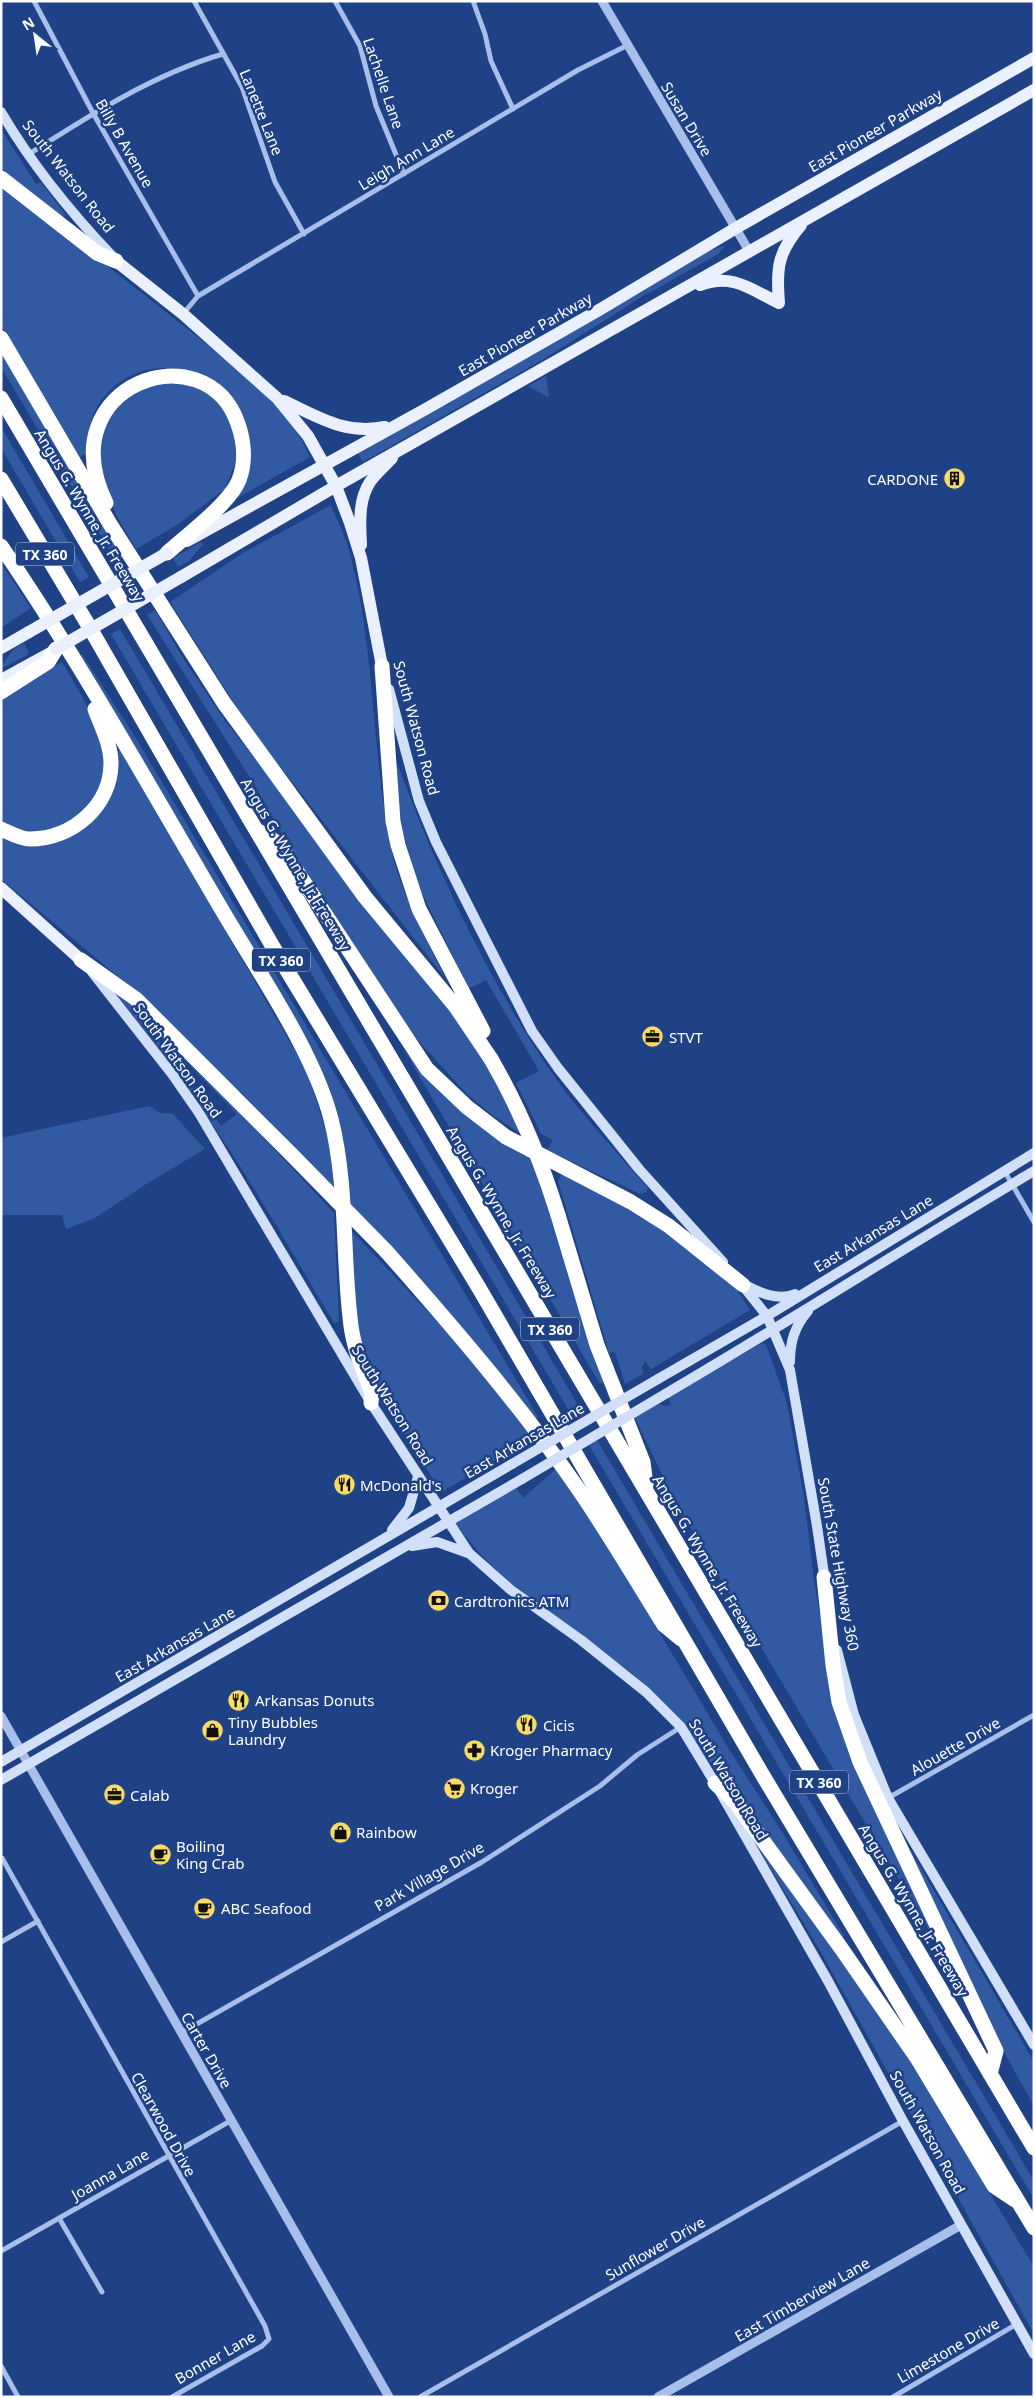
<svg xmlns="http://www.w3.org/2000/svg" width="1035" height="2398" viewBox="0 0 1035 2398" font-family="'Noto Sans',sans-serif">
<rect width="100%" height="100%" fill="#1f4185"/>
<path fill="#325aa2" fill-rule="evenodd" d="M1,129L36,184L40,182L66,215L62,218L1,168Z
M1,182C56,226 111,269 166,312C212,349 288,402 310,457L230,502C234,482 237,462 241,442C242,436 244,428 244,423C242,415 236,405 231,399C197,354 123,358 96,409C89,422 87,439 87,453L78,458L1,325Z
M725,246L718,254L647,294L646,292V294L544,359L363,462L357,452L711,250Z
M1,350L125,557L116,562L1,367Z
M546,376L549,397H548L528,386Z
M177,380L209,393L232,420L237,458L225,489L177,525L136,549L116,515L99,468L105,417L126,392Z
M1,427L89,577L80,582L1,448Z
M331,505C337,521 346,537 350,554C376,652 371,754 392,852C402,896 426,937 445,978L250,728L170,602L243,553Z
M201,542L203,544L189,561L178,567L173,558Z
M1,563L31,608L1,628Z
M155,610L184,660L226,722L463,1025L500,1087L521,1134L491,1114L467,1094L414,1036L287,843L254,784L147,615Z
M120,629L581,1410L572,1416L111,634Z
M24,643L29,654L3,668L1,666L15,648Z
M82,654L134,735L538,1417L535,1420L347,1202L328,1094L78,657Z
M62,662C79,690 96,719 104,752C112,788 80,824 46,830C30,833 16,829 1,823V698Z
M120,750L304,1066C320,1107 332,1146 336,1190L240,1091L237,1093L132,988L1,879V834L20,840L93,816L114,754Z
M398,765C435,867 485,973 545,1063C575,1108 613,1148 648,1188L646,1192L640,1194L547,1150L553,1140L541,1134L516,1083L539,1071L486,980L469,989L419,887L403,832L393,766Z
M109,982L175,1043L334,1213L339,1322L334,1323C264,1204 199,1091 108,985ZM150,1024L237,1114L221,1126L149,1027Z
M404,1050L416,1064L532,1158L606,1382L600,1384Z
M149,1106L160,1113L173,1114L205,1149L148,1183L95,1218L66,1229L62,1215H1V1138Z
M561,1174L644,1213L734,1285L750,1310L651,1369L645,1361L642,1367L643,1374L625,1384L615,1352L609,1353L558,1181Z
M351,1230L475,1362L535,1438L441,1492L369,1376L354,1323Z
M762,1343L766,1345L787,1403L804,1498L814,1579L827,1660L934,1927L929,1930L705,1553L670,1491L635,1418L659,1404L664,1406L671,1405L668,1397Z
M597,1440L1034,2181V2199L589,1445Z
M556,1469L614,1556L730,1751L782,1832L844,1936L841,1942L674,1713L633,1674L512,1584L480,1554L455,1523L516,1487L523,1498Z
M751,1836L834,1946L919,2075L1034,2267V2334L822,1954Z
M905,1841L1034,2062V2106L989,2025Z"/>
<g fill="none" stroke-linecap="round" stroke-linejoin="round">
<path stroke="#a7bfea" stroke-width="5" d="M34,1L93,113L198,296
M194,1L242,87L275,182L304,234
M335,1L360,46L376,106L404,174
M473,1L485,34L491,61L513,109
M29,154C90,115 154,74 223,54
M183,314L198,296L578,70L628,45
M1005,1172L1034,1222
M888,1798L1034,1715
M2,1858L265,2326L269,2339L262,2346L172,2397
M1,1942L38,1921
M181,2033L482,1862L600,1786L637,1755L681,1727
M59,2218L102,2292
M1,2251L232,2120
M1,2366L18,2397
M420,2397L903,2121
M893,2397L1017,2324"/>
<path stroke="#a7bfea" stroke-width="9" d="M602,1L749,251
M1,1716L389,2397
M658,2397L961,2225"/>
<path stroke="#d2dff8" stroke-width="10" d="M1,112C32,165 72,214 114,258
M389,689L419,801L436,842L532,1031L558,1068L639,1169L723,1262
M92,972L172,1074L199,1113L371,1403L469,1553L511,1590L581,1640L646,1692L681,1727L715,1783L828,1981L903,2121L1034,2354
M739,1281L767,1316L790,1370L817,1526L825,1581
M745,1285C760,1293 778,1301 795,1294
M790,1362C790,1341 795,1326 808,1311
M658,1379L767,1316L1034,1153
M667,1393C790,1321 910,1244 1034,1171
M392,1530L409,1508L418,1477
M412,1546L437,1542L468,1553
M837,1650L854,1715L888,1798L1034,2045
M1,1762L512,1464
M1,1780L522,1479"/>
<path stroke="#eaf0fe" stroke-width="12" d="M116,261L183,314L277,398L308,436L336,486L350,523L361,558L382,666
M700,285C733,273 750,289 779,303C776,268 778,252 801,225
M284,401C318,417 345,435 385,427
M187,541L424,410L599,310L736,228L1034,58
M361,545C360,524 358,500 370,482C376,473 385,466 392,458
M181,577L336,486L1034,90
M1,648L29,632
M1,680L54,651
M1,888L81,960"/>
<path stroke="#fff" stroke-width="15" d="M1,178L97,253L116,261
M1,338L110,524L224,703L365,897L456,1007L491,1059
M1,398L1034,2148
M1,479L90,628L273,947L479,1288L762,1774L1034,2228
M106,503C48,384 206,330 238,424C244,441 246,462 239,480C230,503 187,535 167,553
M1,546C81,663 150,788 222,910C258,972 313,1050 331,1119C348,1186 342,1257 351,1326C354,1349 364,1372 372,1393L371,1403
M382,666L393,821L398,845L419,909L483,1031
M1,692L48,662L56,649
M1,829C10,833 21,839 30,839C72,839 111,806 111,763C111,744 101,726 95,709
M258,831L279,844L427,1069L467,1107L506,1137L631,1202L669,1226L743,1285
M81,960L136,999L291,1154
M558,1215L597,1345L643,1462L646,1485
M386,1251C454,1328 521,1406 579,1490C609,1534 636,1580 664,1625L681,1639
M824,1577L833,1665L839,1702L860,1762L996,2051L990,2074
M715,1783L735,1802L841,1948L917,2058L994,2186L1015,2200"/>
<path stroke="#d2dff8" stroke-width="10" d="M512,1464L658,1379
M522,1479L667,1393"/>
<path stroke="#eaf0fe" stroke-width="12" d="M29,632L167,553
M56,649L181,577"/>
<path stroke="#fff" stroke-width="15" d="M491,1059C520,1109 541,1160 558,1215
M291,1154L386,1251"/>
</g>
<defs>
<symbol id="building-disc" viewBox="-11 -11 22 22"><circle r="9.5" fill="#f8dc66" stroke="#1f4185"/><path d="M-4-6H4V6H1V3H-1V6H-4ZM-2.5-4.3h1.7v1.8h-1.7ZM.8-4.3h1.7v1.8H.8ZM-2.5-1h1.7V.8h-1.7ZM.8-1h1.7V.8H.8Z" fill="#111"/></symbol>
<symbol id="office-disc" viewBox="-11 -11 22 22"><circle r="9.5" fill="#f8dc66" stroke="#1f4185"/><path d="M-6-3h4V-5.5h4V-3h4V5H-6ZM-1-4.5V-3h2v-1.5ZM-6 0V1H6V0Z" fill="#111"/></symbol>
<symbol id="restaurant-disc" viewBox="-11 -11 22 22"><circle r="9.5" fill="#f8dc66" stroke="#1f4185"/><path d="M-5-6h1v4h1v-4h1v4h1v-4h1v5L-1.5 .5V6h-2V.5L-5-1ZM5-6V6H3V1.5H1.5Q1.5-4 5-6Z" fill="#111"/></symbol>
<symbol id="bank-disc" viewBox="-11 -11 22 22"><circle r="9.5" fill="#f8dc66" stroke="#1f4185"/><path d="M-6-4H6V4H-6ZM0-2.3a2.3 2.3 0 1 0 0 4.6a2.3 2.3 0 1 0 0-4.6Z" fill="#111"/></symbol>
<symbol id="shop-disc" viewBox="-11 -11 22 22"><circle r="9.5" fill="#f8dc66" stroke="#1f4185"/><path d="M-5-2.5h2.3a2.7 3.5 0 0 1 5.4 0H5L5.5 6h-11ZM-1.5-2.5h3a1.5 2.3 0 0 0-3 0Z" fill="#111"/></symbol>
<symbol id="pharmacy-disc" viewBox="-11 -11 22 22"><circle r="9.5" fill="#f8dc66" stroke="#1f4185"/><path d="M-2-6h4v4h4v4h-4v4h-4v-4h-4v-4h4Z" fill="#111"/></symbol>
<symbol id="supermarket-disc" viewBox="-11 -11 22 22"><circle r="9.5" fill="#f8dc66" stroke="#1f4185"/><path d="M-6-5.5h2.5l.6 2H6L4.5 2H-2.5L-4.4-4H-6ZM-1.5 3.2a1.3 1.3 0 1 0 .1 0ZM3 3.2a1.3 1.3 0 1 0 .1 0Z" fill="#111"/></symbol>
<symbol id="cafe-disc" viewBox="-11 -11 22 22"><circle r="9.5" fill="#f8dc66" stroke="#1f4185"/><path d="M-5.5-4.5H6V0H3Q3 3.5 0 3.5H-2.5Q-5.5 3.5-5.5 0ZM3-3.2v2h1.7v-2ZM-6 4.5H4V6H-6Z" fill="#111"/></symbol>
</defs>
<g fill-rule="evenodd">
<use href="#building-disc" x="942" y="466" width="25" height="25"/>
<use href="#office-disc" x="640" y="1024" width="25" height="25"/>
<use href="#restaurant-disc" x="332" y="1472" width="25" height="25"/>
<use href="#bank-disc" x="426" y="1588" width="25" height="25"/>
<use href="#restaurant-disc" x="226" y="1688" width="25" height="25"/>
<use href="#restaurant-disc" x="514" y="1712" width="25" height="25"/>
<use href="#shop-disc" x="200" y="1718" width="25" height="25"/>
<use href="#pharmacy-disc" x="462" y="1738" width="25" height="25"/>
<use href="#supermarket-disc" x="442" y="1776" width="25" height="25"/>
<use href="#office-disc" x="102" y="1782" width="25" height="25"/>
<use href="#shop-disc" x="328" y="1820" width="25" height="25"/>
<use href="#cafe-disc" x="148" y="1842" width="25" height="25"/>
<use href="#cafe-disc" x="192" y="1896" width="25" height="25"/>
</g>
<g text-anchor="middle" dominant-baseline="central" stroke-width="5" stroke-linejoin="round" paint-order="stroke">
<g fill="#1f4185" stroke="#bcc6da" stroke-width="1">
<rect x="16" y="542.5" width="58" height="23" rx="4"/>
<rect x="252" y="948.5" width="58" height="23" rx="4"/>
<rect x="521" y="1317.5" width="58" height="23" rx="4"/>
<rect x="790" y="1770.5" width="58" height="23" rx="4"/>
</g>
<g font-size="14" font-weight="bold" fill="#fff">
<text x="45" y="554">TX 360</text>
<text x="281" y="960">TX 360</text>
<text x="550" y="1329">TX 360</text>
<text x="819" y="1782">TX 360</text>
</g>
<g font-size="15" fill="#fff" stroke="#1f4185">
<text transform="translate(384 83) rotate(71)">Lachelle Lane</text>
<text transform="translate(262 112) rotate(68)">Lanette Lane</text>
<text transform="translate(687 119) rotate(59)">Susan Drive</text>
<text transform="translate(875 130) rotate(-30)">East Pioneer Parkway</text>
<text transform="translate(125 143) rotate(60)">Billy B Avenue</text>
<text transform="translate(406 158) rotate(-31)">Leigh Ann Lane</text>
<text transform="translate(69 176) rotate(52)">South Watson Road</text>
<text transform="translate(525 334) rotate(-30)">East Pioneer Parkway</text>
<text transform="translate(90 515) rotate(59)">Angus G. Wynne, Jr. Freeway</text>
<text transform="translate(417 728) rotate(75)">South Watson Road</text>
<text transform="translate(296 864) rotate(59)">Angus G. Wynne, Jr. Freeway</text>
<text transform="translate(178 1060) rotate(54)">South Watson Road</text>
<text transform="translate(502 1212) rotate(59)">Angus G. Wynne, Jr. Freeway</text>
<text transform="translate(873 1233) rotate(-31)">East Arkansas Lane</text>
<text transform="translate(393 1405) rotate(58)">South Watson Road</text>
<text transform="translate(524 1440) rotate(-30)">East Arkansas Lane</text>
<text transform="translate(708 1561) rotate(59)">Angus G. Wynne, Jr. Freeway</text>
<text transform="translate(839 1564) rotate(80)">South State Highway 360</text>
<text transform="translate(175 1644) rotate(-30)">East Arkansas Lane</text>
<text transform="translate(955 1746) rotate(-30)">Alouette Drive</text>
<text transform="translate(729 1779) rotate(59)">South Watson Road</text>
<text transform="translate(429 1876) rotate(-30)">Park Village Drive</text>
<text transform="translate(914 1910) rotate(59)">Angus G. Wynne, Jr. Freeway</text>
<text transform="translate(207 2050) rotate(60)">Carter Drive</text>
<text transform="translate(164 2124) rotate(61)">Clearwood Drive</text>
<text transform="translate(928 2132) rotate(61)">South Watson Road</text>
<text transform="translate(110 2174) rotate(-30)">Joanna Lane</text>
<text transform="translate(655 2248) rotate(-30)">Sunflower Drive</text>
<text transform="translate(802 2299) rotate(-30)">East Timberview Lane</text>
<text transform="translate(948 2350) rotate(-30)">Limestone Drive</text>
<text transform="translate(215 2357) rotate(-30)">Bonner Lane</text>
</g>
<g font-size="15" fill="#fff" stroke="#1f4185" text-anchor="start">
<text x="938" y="479" text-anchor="end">CARDONE</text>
<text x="669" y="1037">STVT</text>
<text x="360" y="1485">McDonald's</text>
<text x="454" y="1601">Cardtronics ATM</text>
<text x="255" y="1700">Arkansas Donuts</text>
<text x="228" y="1722">Tiny Bubbles<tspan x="228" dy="17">Laundry</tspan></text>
<text x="543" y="1725">Cicis</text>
<text x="490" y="1750">Kroger Pharmacy</text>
<text x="470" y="1788">Kroger</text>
<text x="130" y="1795">Calab</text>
<text x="356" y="1832">Rainbow</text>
<text x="176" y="1846">Boiling<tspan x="176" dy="17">King Crab</tspan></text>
<text x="221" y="1908">ABC Seafood</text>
</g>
</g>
<rect width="1035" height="2398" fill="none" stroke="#ffffff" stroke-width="5"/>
<g transform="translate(35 35) rotate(330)" stroke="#1f4185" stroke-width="4" paint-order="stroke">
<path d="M0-4L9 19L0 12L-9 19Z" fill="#ffffff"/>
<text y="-8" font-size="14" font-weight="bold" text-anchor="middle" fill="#ffffff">N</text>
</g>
</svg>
